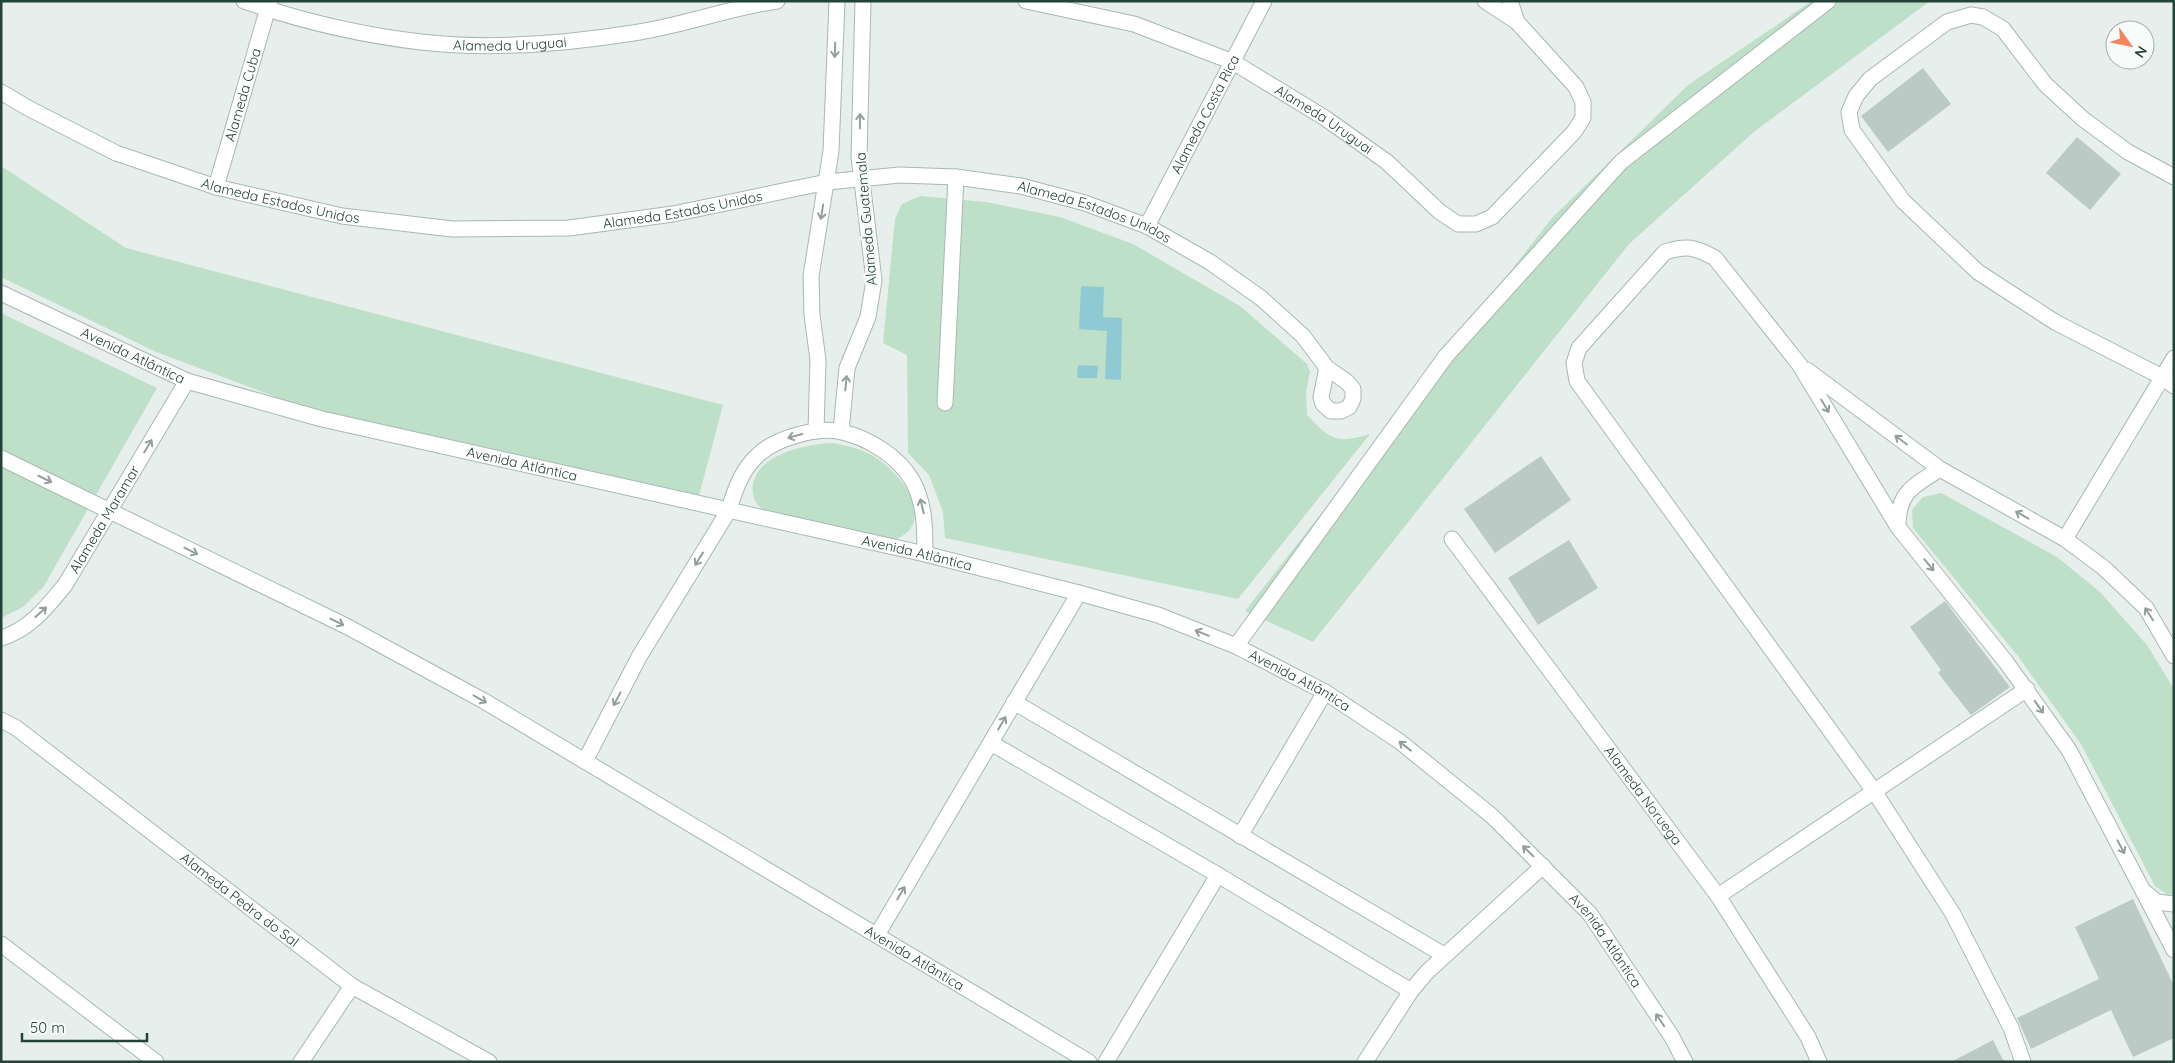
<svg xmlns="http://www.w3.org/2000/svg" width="2175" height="1063" viewBox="0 0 2175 1063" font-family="Quicksand,sans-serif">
<rect width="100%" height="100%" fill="#e6efeb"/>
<path fill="#bfe0c8" d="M1812,1H1930L1755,131L1629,244L1313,642L1245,611L1552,218L1688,85Z
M1,166L126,248L723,405L699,496L305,408L154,351L1,277Z
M920,196L986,202L1060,217L1133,244L1240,306L1307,364L1310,372L1306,392L1307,415C1331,440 1336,444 1370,434L1238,599L945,538L943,512L929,475L908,453L907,355L883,343L895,219L902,204Z
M1,313L157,388L44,586L23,607L1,618Z
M832,443C847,446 861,448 873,456C900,472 940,520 895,540L768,515C765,511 760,508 757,504C753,499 752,491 753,485C757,454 807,444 832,443Z
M1941,493L2057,557L2100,592L2147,645L2174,689V894L2168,895L2155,886L2081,744L2017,655L1913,528L1912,510L1923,497Z"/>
<path fill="#8ec9d4" d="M1081,286L1104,287L1103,317L1122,318L1121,380L1105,379L1107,331L1079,329Z
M1078,365L1098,366L1097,378H1077Z"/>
<path fill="#bbcac4" d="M1923,68L1951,104L1888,152L1861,116Z
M2077,137L2121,174L2090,210L2046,173Z
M1541,456L1571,500L1495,553L1464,509Z
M1569,540L1598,588L1538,625L1508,578Z
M1945,601L2010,687L1971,715L1938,673L1941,670L1910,627Z
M2133,899L2174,986V1038L2133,1057L2111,1010L2031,1049L2017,1018L2099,979L2075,927Z
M1993,1040L2004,1062H1951Z"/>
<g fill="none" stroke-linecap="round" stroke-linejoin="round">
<defs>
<g id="minor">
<path id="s1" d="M244,1C301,21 361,35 421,42C490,50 564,44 633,33C682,26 728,8 777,1"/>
<path id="s2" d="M1026,1L1134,24L1233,62L1325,118L1387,162L1440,212L1458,224H1476L1492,217L1574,132L1583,118V102L1576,87L1517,22L1510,1"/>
<path d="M1485,1L1517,22"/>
<path id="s3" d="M1,92L28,108L116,153L216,187L342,216L452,229L569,228L673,214L827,182L900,175L956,177L1021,186L1085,203L1147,226L1210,262L1261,298L1303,336L1327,368L1347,382L1353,389V399L1349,407L1341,411H1331L1323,404L1321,397L1327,368"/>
<path d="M2174,177L2128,152L2083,119L2045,84L2003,29L1983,17L1971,15L1947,22L1870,79L1856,96L1849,112L1852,130L1903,201L1978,272L2055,322L2162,377L2174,386"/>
<path id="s4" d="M216,187L270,1"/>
<path id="s5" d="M1147,226L1264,1"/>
<path id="s6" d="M1,293L187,381L322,419L925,554L1079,593L1158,615L1236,646L1325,692L1399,741L1492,816L1590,914L1672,1037L1685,1062"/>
<path d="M1807,370L1940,469L2065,539L2104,568L2146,608L2174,656"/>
<path d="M945,403L956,177"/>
<path d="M816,431L818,360L812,315L811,276L831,151L837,1"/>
<path d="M841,431L847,368L868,317L874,280L859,157L863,1"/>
<path id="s7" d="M1,458L346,626L484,701L1089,1062"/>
<path d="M1898,527C1898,492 1912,487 1940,469"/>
<path id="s8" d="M1452,539L1718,896L1808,1037L1819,1062"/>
<path d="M2065,539L2174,358"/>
<path id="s9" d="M1,638C29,630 47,607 65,585L187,381"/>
<path d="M1236,646L1446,356L1621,162L1828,1"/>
<path d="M1014,702L1444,955"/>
<path id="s10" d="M1,720L15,727L352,986L489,1062"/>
<path d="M991,743L1218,875L1411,991"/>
<path d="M585,761L639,657L729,510C735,489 742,469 759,454C777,438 818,426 842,432C868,438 898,456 912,480C925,503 925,528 925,554"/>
<path d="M1240,836L1325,692"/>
<path d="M2146,893L2157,902L2174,904"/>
<path d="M1718,896L2027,689"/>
<path d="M877,935L1079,593"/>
<path d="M1,944L156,1062"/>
<path d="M301,1062L352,986"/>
<path d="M1106,1062L1218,875"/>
<path d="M1365,1062L1411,991L1427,972L1543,866"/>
<path d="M2023,1062L2011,1028L1953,914L1874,791L1577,381L1574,363L1579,348L1665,252C1687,245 1695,247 1715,258L1799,364L1898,527L2006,662L2069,750L2174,950"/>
</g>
</defs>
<use href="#minor" stroke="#a8b8b2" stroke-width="17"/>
<use href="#minor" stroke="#fff" stroke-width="15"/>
</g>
<defs><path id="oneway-shaft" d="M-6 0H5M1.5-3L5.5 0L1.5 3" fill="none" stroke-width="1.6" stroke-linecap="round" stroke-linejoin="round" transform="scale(1.25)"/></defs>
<g stroke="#92a09c">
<use href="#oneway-shaft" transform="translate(835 50) rotate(92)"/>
<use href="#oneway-shaft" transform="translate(860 121) rotate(-89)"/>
<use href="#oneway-shaft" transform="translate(822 212) rotate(99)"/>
<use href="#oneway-shaft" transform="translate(846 383) rotate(-84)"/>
<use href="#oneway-shaft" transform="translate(1825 406) rotate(59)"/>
<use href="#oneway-shaft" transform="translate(795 436) rotate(165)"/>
<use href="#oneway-shaft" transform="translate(1901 440) rotate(-143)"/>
<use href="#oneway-shaft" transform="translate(148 446) rotate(-59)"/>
<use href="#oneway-shaft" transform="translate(45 479) rotate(26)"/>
<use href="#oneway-shaft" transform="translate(922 506) rotate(-103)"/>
<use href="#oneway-shaft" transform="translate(2022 515) rotate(-151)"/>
<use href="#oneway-shaft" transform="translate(191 551) rotate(27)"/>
<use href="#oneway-shaft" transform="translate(699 559) rotate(122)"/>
<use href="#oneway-shaft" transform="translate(1929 565) rotate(51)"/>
<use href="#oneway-shaft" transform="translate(41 612) rotate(-42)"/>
<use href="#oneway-shaft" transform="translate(2149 614) rotate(-123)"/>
<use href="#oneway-shaft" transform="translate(337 622) rotate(26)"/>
<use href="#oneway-shaft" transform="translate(1202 633) rotate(-158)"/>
<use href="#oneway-shaft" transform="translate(480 699) rotate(29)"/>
<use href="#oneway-shaft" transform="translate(617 699) rotate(118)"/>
<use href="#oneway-shaft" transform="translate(2039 707) rotate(55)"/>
<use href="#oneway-shaft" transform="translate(1002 723) rotate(-59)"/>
<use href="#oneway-shaft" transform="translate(1405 746) rotate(-142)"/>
<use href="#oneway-shaft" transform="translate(2121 847) rotate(62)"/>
<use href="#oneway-shaft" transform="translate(1528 851) rotate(-136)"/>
<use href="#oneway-shaft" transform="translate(901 893) rotate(-59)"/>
<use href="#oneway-shaft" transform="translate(1660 1020) rotate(-124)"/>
</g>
<g text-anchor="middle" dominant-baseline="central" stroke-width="5" stroke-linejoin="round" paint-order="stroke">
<g font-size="14" fill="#24423a" stroke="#f7fbf9">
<text stroke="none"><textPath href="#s1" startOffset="271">Alameda Uruguai</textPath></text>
<text stroke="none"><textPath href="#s4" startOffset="96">Alameda Cuba</textPath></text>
<text stroke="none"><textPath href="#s5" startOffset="126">Alameda Costa Rica</textPath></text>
<text stroke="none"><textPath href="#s2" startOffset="324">Alameda Uruguai</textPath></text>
<text stroke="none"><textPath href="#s3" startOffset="302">Alameda Estados Unidos</textPath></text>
<text stroke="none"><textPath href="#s3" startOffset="708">Alameda Estados Unidos</textPath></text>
<text stroke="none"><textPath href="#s3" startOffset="1128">Alameda Estados Unidos</textPath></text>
<text transform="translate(866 219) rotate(-95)">Alameda Guatemala</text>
<text stroke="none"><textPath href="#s6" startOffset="146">Avenida Atlântica</textPath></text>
<text stroke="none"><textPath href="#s6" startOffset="551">Avenida Atlântica</textPath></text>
<text stroke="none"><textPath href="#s9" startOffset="161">Alameda Maramar</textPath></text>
<text stroke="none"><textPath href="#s6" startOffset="956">Avenida Atlântica</textPath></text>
<text stroke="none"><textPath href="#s6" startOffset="1361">Avenida Atlântica</textPath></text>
<text stroke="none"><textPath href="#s8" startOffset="320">Alameda Noruega</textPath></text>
<text stroke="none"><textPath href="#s10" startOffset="299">Alameda Pedra do Sal</textPath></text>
<text stroke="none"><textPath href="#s6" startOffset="1766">Avenida Atlântica</textPath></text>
<text stroke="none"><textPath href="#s7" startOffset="1042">Avenida Atlântica</textPath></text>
</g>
</g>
<rect width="2175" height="1063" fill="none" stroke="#24423a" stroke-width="5"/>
<g transform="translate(2130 45) rotate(123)"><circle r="24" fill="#f7fbf9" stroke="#a3b1ad"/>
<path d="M0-4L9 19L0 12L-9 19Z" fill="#f4845f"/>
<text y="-8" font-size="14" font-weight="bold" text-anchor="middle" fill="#24423a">N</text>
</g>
<path d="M22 1033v8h125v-8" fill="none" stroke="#24423a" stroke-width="2.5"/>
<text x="30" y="1033" font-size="15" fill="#24423a" stroke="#f7fbf9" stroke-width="4" paint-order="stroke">50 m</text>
</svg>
